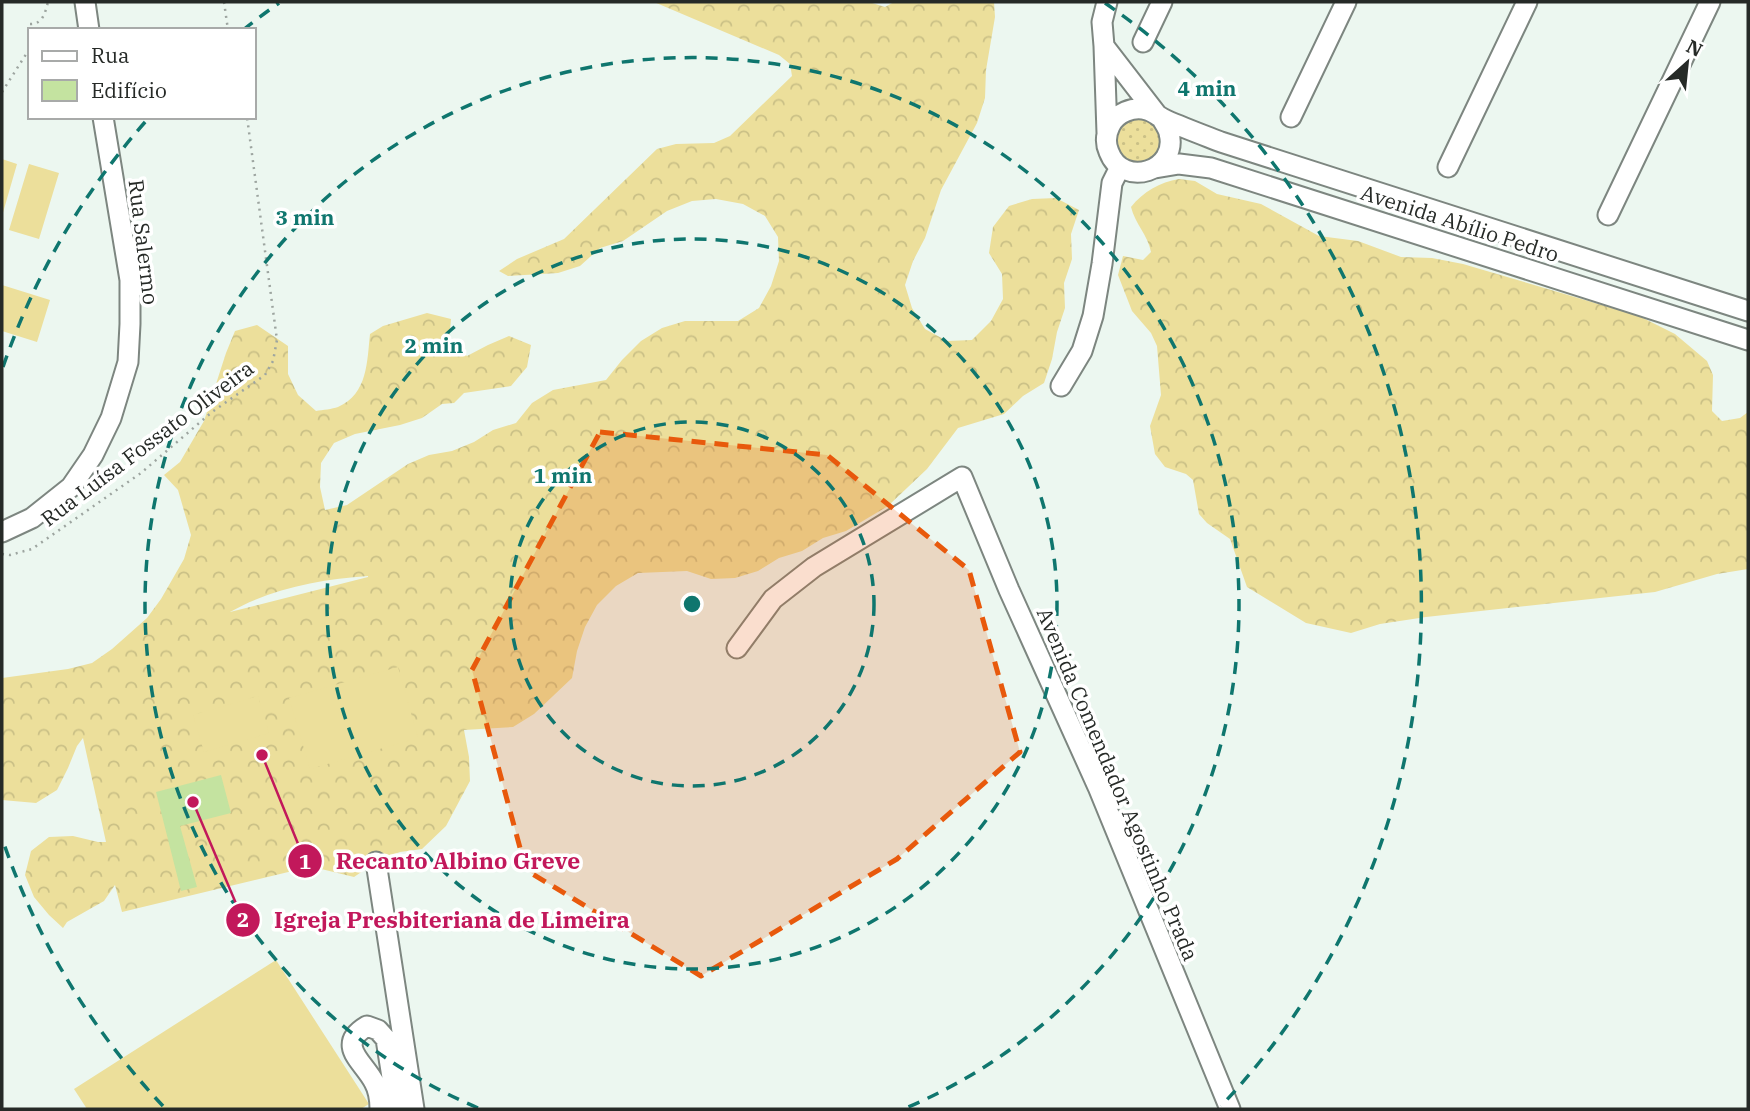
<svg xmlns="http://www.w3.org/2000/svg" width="1750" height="1111" viewBox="0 0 1750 1111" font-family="'IBM Plex Serif',serif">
<defs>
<pattern id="grass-dots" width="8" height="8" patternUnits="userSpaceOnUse" patternTransform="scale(1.75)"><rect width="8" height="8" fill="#ecdf9b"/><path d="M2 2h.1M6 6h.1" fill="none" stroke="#cac086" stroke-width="1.8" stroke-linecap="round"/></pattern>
<pattern id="forest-crowns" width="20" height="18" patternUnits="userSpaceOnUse" patternTransform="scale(1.75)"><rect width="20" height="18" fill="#ecdf9b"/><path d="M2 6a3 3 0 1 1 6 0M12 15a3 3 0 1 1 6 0" fill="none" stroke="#cac086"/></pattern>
</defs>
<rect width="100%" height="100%" fill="#ecf7f0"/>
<path fill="url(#grass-dots)" d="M1117 141a22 22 0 1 1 44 0a22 22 0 1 1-44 0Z"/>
<path fill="url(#forest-crowns)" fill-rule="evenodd" d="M654,2H869L885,7L894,2H994L995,17L986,70L985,98L977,123L941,190L925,238L913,261L905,285L912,308L925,329L947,341L972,340L991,321L1003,299L1002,274L989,253L993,227L1009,206L1032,199L1056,198L1079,210L1071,234L1072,259L1064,283L1065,308L1057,332L1052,359L1044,383L1023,396L1004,414L958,428L927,469L888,506L846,531L823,538L802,551L779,558L758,571L735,578L711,579L687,571L638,573L616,586L597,605L585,627L577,651L572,678L534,714L513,727L464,730L469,757L470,781L446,826L422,849L400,852L379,860L354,877L313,867L305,868L122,912L115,885L104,901L67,922L63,928L49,915L34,897L25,875L31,851L49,837L73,836L98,842H106L83,738L77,746L68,768L57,790L36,803L2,800V678L68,669L92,663L112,649L147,618L161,599L184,559L191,535L178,490L164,475L180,462L204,421L226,353L235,331L257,325L288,346V374L298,395L316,411C323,410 332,409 338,407C368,394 367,361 370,334L383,326L427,313L451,319L449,342L467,356L488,345L509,336L531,345L527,367L511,386L464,393L454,403L442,404L422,418L400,425L355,434L334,443L321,463L320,487L325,510L347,505L408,464L429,455L452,451L474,442L493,430L516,423L532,403L553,390L606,380L622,360L641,341L662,328L685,321H738L759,308L771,286L779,261L778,237L765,216L743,204L716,199L692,201L667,211L623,241L600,248L580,266L558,273L508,276L499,271L517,259L564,239L657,149L676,144L714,143L730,136L792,76L790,64L779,55ZM368,576V577L230,612C270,589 321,579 368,576Z
M1179,179L1195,181L1217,194L1261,204L1319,236L1358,241L1401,257L1432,258L1463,264L1639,316L1675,334L1707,361L1713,375L1712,411L1722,421L1740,418L1748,412V569L1717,574L1655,592L1426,617L1380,624L1351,633L1306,623L1247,587L1230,539L1207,523L1199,514L1193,480L1186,474L1165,467L1155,454L1150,426L1161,395L1157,346L1151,333L1132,311L1118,275L1123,256L1143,260L1151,252C1148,235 1135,224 1131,207C1143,192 1160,182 1179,179Z"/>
<path fill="#ecdf9b" d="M2,159L17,164L2,216Z
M29,164L59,173L39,239L9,230Z
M2,285L50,300L37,342L2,331Z
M398,667L418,738L310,769L289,698Z
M258,696L269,733L204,752L193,715Z
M276,960L369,1104L361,1109H87L74,1089Z"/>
<path fill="#c4e3a0" d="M221,775L231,813L180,826L197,887L181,891L156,792Z"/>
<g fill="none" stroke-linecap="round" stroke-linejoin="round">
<defs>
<path id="minor" d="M85,2L89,30
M1107,2L1102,22L1104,46L1107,133
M1143,42L1162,2
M1104,46L1158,116
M1291,117L1346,2
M1162,119C1164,123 1168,128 1169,133C1179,171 1123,189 1109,152C1105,143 1106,134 1110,126C1116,113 1133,106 1147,110C1154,112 1159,117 1166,120C1184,128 1203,135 1221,142L1748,311
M1448,167L1527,2
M1155,168L1179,164L1211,168L1748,340
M1608,215L1710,2
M1061,386L1082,351L1093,316L1102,264L1112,183L1120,167
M2,532L32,518L71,487L93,455L111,418L128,362L130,324V280L103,117
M737,648L773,599L814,567L962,477L1009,590L1098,787L1230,1109
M376,862L414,1109
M380,1109C380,1099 379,1091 374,1082C363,1061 335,1045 367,1026L378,1030L386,1039L397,1109"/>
</defs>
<use href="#minor" stroke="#7d8680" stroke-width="23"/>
<path stroke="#9da5a0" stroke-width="2.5" stroke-dasharray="2 5" stroke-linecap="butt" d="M224,2L228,30
M30,24C43,24 45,13 48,2
M2,92L30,48
M2,554L10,555L32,549L141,473L212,412L265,375L273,361L277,340L247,117"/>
<use href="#minor" stroke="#fff" stroke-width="19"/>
</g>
<path fill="#e8590c" fill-opacity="0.2" stroke="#e8590c" stroke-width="5" stroke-dasharray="14 9" stroke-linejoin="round" d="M600,432L827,455L969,570L1020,752L897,859L701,976L526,870L472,670Z"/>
<g fill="none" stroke="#0f766e" stroke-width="3.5" stroke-dasharray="12 9">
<circle cx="692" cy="604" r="182"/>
<circle cx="692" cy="604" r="365"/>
<path d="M478 1108A547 547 0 1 1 906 1108"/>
<path d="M163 1106A729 729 0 0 1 3 841M3 367A729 729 0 0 1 146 121M243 30A729 729 0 0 1 279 3M1105 3A729 729 0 0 1 1221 1106"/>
</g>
<g text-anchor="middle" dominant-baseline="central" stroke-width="7" stroke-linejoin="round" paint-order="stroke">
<g font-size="21" fill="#262a27" stroke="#fff">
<text transform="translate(1460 223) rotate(18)">Avenida Abílio Pedro</text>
<text transform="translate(144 242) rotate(83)">Rua Salermo</text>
<text transform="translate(147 443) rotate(-37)">Rua Luísa Fossato Oliveira</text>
<text transform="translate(1118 784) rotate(67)">Avenida Comendador Agostinho Prada</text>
</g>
</g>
<circle cx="692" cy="604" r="10" fill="#0f766e" stroke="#fff" stroke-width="3.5"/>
<g font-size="21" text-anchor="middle" font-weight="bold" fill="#0f766e" stroke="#fff" stroke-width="7" stroke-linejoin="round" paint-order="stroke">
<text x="1207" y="96">4 min</text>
<text x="305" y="225">3 min</text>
<text x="434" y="353">2 min</text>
<text x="563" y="483">1 min</text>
</g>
<path fill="none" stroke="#c2185b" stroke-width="2.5" d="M262 755L305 861M193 802L243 920"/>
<g fill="#c2185b" stroke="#fff" stroke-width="2.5">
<circle cx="262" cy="755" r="7"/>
<circle cx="193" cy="802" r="7"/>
<circle cx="305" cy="861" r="18"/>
<circle cx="243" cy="920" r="18"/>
</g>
<g font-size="21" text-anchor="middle" font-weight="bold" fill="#fff">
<text x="305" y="869">1</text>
<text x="243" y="927">2</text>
</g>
<g font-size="23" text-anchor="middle" font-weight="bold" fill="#c2185b" stroke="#fff" stroke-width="7" stroke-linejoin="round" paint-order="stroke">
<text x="458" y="869">Recanto Albino Greve</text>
<text x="452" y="928">Igreja Presbiteriana de Limeira</text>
</g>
<rect width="1750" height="1111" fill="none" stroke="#262a27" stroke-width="7"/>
<rect x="28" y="28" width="228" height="91" fill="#ffffff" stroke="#a8aaa9" stroke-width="2"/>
<rect x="42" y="51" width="35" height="10" fill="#ffffff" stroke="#a8aaa9" stroke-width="2"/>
<text x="91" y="63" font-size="21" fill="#262a27">Rua</text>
<rect x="42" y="80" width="35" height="21" fill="#c4e3a0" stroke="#a8aaa9" stroke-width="2"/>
<text x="91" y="98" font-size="21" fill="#262a27">Edifício</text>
<g transform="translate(1687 63) rotate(27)" stroke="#ffffff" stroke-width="5" paint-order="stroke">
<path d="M0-5L12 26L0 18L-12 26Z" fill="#262a27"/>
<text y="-10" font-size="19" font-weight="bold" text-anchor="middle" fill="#262a27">N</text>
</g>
</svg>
